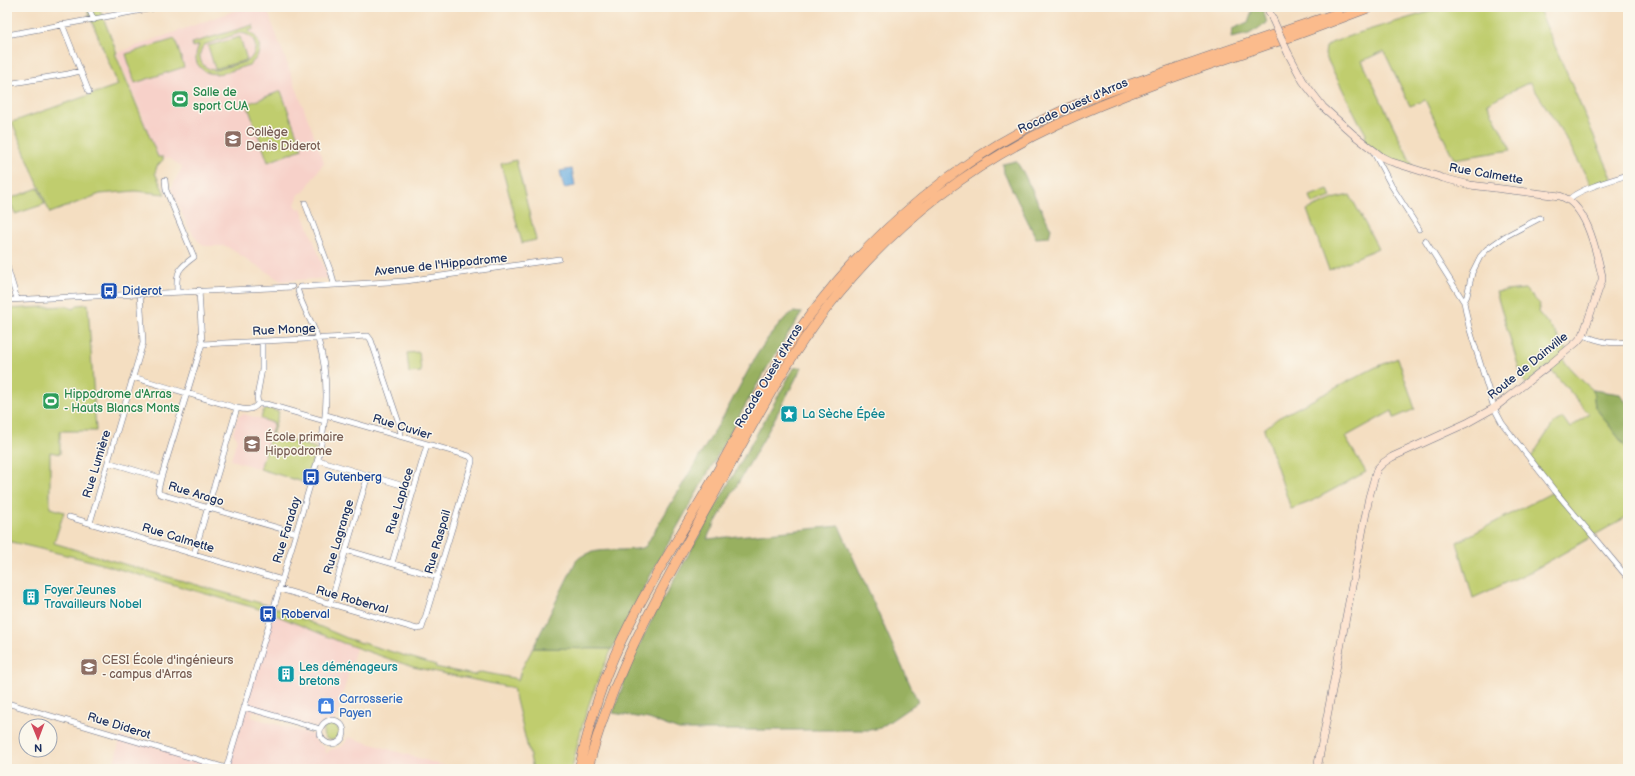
<svg xmlns="http://www.w3.org/2000/svg" width="1635" height="776" viewBox="0 0 1635 776" font-family="'Balsamiq Sans',sans-serif">
<rect width="100%" height="100%" fill="#fbf7ec"/>
<filter id="ink" filterUnits="userSpaceOnUse"><feTurbulence type="fractalNoise" baseFrequency=".025" numOctaves="2"/><feDisplacementMap in="SourceGraphic" scale="8" xChannelSelector="R" yChannelSelector="G"/><feConvolveMatrix kernelMatrix="1 2 1 2 8 2 1 2 1" color-interpolation-filters="sRGB"/></filter>
<filter id="wash" filterUnits="userSpaceOnUse"><feTurbulence type="fractalNoise" baseFrequency=".012" numOctaves="4" result="noise"/><feDisplacementMap in="SourceGraphic" scale="16" xChannelSelector="R" yChannelSelector="G"/><feGaussianBlur stdDeviation="0.9" result="paint"/><feColorMatrix in="noise" values="0 0 0 0 0 0 0 0 0 0 0 0 0 0 0 0 0 1.4 0 .05"/><feComposite in="paint" operator="in"/></filter>
<g filter="url(#wash)">
<rect width="100%" height="100%" fill="#f4dec1"/>
<path fill="#f7d1c9" d="M245,7H266L324,162L304,192L299,194L295,205L297,209L301,208L328,278L281,281L226,246H205L197,240L186,223L171,189L182,167L169,158H158L143,120L144,119L117,53Z
M244,414L274,423L260,469L231,460L237,438L233,433L238,416Z
M272,614L356,648L335,721L325,722L320,729L253,710L251,717L314,735L316,741L326,749L325,752L328,753L329,750L341,747L345,743L348,737L455,769H112L121,737L226,768Z"/>
<path fill="#c0cd6e" stroke="#6e7e66" fill-rule="evenodd" d="M86,7H99L117,53H115L158,157H163V160L157,166L155,173L165,194L135,191L100,194L50,213L12,122L118,85Z
M1445,7H1538L1613,180L1592,187L1567,140L1530,82L1487,103L1511,150L1454,159L1425,100L1410,106L1384,51L1362,61L1414,169L1392,162L1364,143L1366,134L1358,120L1325,55L1326,47L1331,43L1355,34Z
M253,25L254,29L248,31C263,39 263,55 249,65C234,69 211,82 199,66C194,60 196,52 199,45L193,47L192,43ZM240,33C257,34 260,51 248,61L216,70C202,70 195,57 204,45Z
M240,37L247,60L215,69L208,46Z
M175,39L184,67L135,83L126,54Z
M281,91L302,149L268,162L247,104Z
M516,160L536,240L522,243L501,164Z
M38,188L45,204L15,214L9,199Z
M1328,189L1331,197L1313,204L1310,196Z
M1350,195L1378,248L1329,270L1307,210L1336,198Z
M1525,289L1540,304L1538,312L1555,332L1566,350L1561,356C1570,370 1580,379 1593,390L1595,407L1628,450V516L1532,571L1473,598L1457,542L1555,491L1530,459L1553,424L1563,418L1570,428L1589,414L1548,366L1526,384L1522,378L1496,292Z
M88,304L96,431H60V454L50,452V508L64,512L54,543L96,556L274,607L349,639L436,665L435,667L474,675L481,672L513,678L518,681L521,670L533,648L612,649C592,689 581,725 572,769H533L513,688L413,667L343,643L266,611L87,560L7,541V309L65,306L74,309L77,305Z
M419,352L421,372L409,373L407,353Z
M1398,358L1415,409L1394,418L1392,411L1345,437L1366,472L1310,502L1291,509L1264,429L1278,418L1374,368Z
M268,408L279,412L272,435L316,448L306,483L260,469L274,423L261,419L263,411Z
M323 732a8 8 0 1 1 16 0a8 8 0 1 1-16 0Z"/>
<path fill="#98b061" stroke="#5a7060" d="M1251,7H1262L1267,23L1249,34L1231,38L1232,29L1248,22L1252,11Z
M1016,161L1023,172L1051,229L1049,237L1036,238L1004,173L1003,164Z
M793,312L802,313C769,361 742,411 714,462C679,524 644,585 612,649L533,648L576,561C591,544 624,554 645,547L723,417L756,356L768,338L785,318Z
M802,367L766,435L710,532L707,539L839,526L918,702L880,728L870,730H679L649,719L613,713L632,660L652,619L794,368Z
M1593,390L1620,394L1628,405V450L1595,407Z"/>
<path fill="#6caee0" stroke="#446e9f" d="M572,169L575,186L564,188L560,171Z"/>
</g>
<g filter="url(#ink)">
<g fill="none" stroke-linecap="round" stroke-linejoin="round">
<defs>
<path id="street" d="M88,7L94,20
M62,24L89,92
M7,35L159,7
M7,84L68,74L80,71
M1373,151L1391,185L1419,229
M165,180L166,190L194,257C179,268 176,271 177,291
M1569,200C1575,190 1615,179 1628,175
M305,203L332,275L334,284
M1540,218L1504,237L1487,249L1480,257L1472,273L1467,296L1464,302L1469,327L1494,408L1502,423L1555,491L1628,578
M1425,240L1464,302
M7,266L17,299
M300,287L406,281L559,259
M7,300L292,287
M1583,335C1601,342 1609,344 1628,342
M202,344L368,336L371,340L400,426L401,436
M133,377L237,408C245,410 252,411 258,404H266L325,421
M258,404L257,397L262,369V341
M318,460L414,489
M108,462L161,478L158,491L160,494L296,533
M161,478L202,344L199,290
M69,517L282,580
M90,523L143,343L140,293
M346,550L438,577
M194,554L237,408
M392,563L427,445
M280,589L417,629L422,628L472,462V459L469,456L326,415
M330,604L368,475
M7,703L226,768
M244,707L320,729
M320 732a12 12 0 1 1 24 0a12 12 0 1 1-24 0Z
M226,769L319,455C327,416 330,378 318,339C313,323 302,307 298,291"/>
<path id="secondary" d="M1267,7L1273,20
M1288,53L1303,81L1323,107L1354,135L1382,157L1392,162L1443,178L1470,185L1560,196C1587,204 1596,251 1602,276V280L1583,335L1577,342L1548,366L1494,408L1467,423L1392,457L1383,463L1377,469L1369,497L1317,769"/>
<path id="highway" d="M579,769C586,738 595,706 606,676C632,609 673,548 709,486C742,429 770,368 810,315C875,228 961,157 1059,112C1097,94 1137,82 1176,68C1230,49 1284,31 1338,13
M588,769C614,666 665,583 716,491C751,429 783,364 827,308C888,229 966,167 1056,125C1126,92 1200,68 1273,43C1306,32 1338,19 1371,7"/>
</defs>
<use href="#street" stroke="#676c81" stroke-width="6"/>
<use href="#secondary" stroke="#676c81" stroke-width="8"/>
<use href="#highway" stroke="#676c81" stroke-width="10"/>
<use href="#street" stroke="#fff" stroke-width="5"/>
<use href="#secondary" stroke="#fde4d1" stroke-width="7"/>
<use href="#highway" stroke="#fbbb8c" stroke-width="9"/>
<defs>
<path id="secondary-bridge" d="M1273,20L1288,53"/>
</defs>
<use href="#secondary-bridge" stroke="#676c81" stroke-width="8" stroke-linecap="butt"/>
<use href="#secondary-bridge" stroke="#fde4d1" stroke-width="7"/>
</g>
</g>
<defs>
<symbol id="stadium-square" viewBox="-11 -11 22 22"><rect x="-9" y="-9" width="18" height="18" rx="4" fill="#2e9e5b" stroke="#fbf7ec"/><path d="M0-5a6.5 5 0 1 0 0 10a6.5 5 0 1 0 0-10ZM-3.5-1.8h7v3.6h-7Z" fill="#fff"/></symbol>
<symbol id="school-square" viewBox="-11 -11 22 22"><rect x="-9" y="-9" width="18" height="18" rx="4" fill="#8d6e63" stroke="#fbf7ec"/><path d="M0-5L7-2L0 1L-7-2ZM-4 1L0 2.5L4 1V4Q0 6-4 4Z" fill="#fff"/></symbol>
<symbol id="bus-square" viewBox="-11 -11 22 22"><rect x="-9" y="-9" width="18" height="18" rx="4" fill="#1a4fb4" stroke="#fbf7ec"/><path d="M-5-6H5V4H4V6H2V4H-2V6H-4V4H-5ZM-3.5-4V0h7V-4ZM-3.5 1.2v1.5H-2V1.2ZM2 1.2v1.5H3.5V1.2Z" fill="#fff"/></symbol>
<symbol id="sight-square" viewBox="-11 -11 22 22"><rect x="-9" y="-9" width="18" height="18" rx="4" fill="#0f9aa8" stroke="#fbf7ec"/><path d="M0-6L1.8-2.2L6-1.7L2.9 1.2L3.7 5.4L0 3.3L-3.7 5.4L-2.9 1.2L-6-1.7L-1.8-2.2Z" fill="#fff"/></symbol>
<symbol id="building-square" viewBox="-11 -11 22 22"><rect x="-9" y="-9" width="18" height="18" rx="4" fill="#0f9aa8" stroke="#fbf7ec"/><path d="M-4-6H4V6H1V3H-1V6H-4ZM-2.5-4.3h1.7v1.8h-1.7ZM.8-4.3h1.7v1.8H.8ZM-2.5-1h1.7V.8h-1.7ZM.8-1h1.7V.8H.8Z" fill="#fff"/></symbol>
<symbol id="university-square" viewBox="-11 -11 22 22"><rect x="-9" y="-9" width="18" height="18" rx="4" fill="#8d6e63" stroke="#fbf7ec"/><path d="M0-5L7-2L0 1L-7-2ZM-4 1L0 2.5L4 1V4Q0 6-4 4Z" fill="#fff"/></symbol>
<symbol id="shop-square" viewBox="-11 -11 22 22"><rect x="-9" y="-9" width="18" height="18" rx="4" fill="#3f7fe0" stroke="#fbf7ec"/><path d="M-5-2.5h2.3a2.7 3.5 0 0 1 5.4 0H5L5.5 6h-11ZM-1.5-2.5h3a1.5 2.3 0 0 0-3 0Z" fill="#fff"/></symbol>
</defs>
<g fill-rule="evenodd">
<use href="#stadium-square" x="170" y="89" width="20" height="20"/>
<use href="#school-square" x="223" y="129" width="20" height="20"/>
<use href="#bus-square" x="99" y="281" width="20" height="20"/>
<use href="#stadium-square" x="41" y="391" width="20" height="20"/>
<use href="#sight-square" x="779" y="404" width="20" height="20"/>
<use href="#school-square" x="242" y="434" width="20" height="20"/>
<use href="#bus-square" x="301" y="467" width="20" height="20"/>
<use href="#building-square" x="21" y="587" width="20" height="20"/>
<use href="#bus-square" x="258" y="604" width="20" height="20"/>
<use href="#university-square" x="79" y="657" width="20" height="20"/>
<use href="#building-square" x="276" y="664" width="20" height="20"/>
<use href="#shop-square" x="316" y="696" width="20" height="20"/>
</g>
<g text-anchor="middle" dominant-baseline="central" stroke-width="3" stroke-linejoin="round" paint-order="stroke">
<g font-size="12" fill="#27864d" stroke="#fbf7ec" text-anchor="start">
<text x="193" y="92">Salle de<tspan x="193" dy="14">sport CUA</tspan></text>
<text x="64" y="394">Hippodrome d'Arras<tspan x="64" dy="14">- Hauts Blancs Monts</tspan></text>
</g>
<g font-size="12" fill="#1b2f5e" stroke="#fbf7ec">
<text transform="translate(1073 106) rotate(-24)">Rocade Ouest d'Arras</text>
<text transform="translate(1486 174) rotate(10)">Rue Calmette</text>
<text transform="translate(441 265) rotate(-6)">Avenue de l'Hippodrome</text>
<text transform="translate(284 330) rotate(-3)">Rue Monge</text>
<text transform="translate(1528 366) rotate(-39)">Route de Dainville</text>
<text transform="translate(769 376) rotate(-59)">Rocade Ouest d'Arras</text>
<text transform="translate(402 427) rotate(17)">Rue Cuvier</text>
<text transform="translate(97 464) rotate(-73)">Rue Lumière</text>
<text transform="translate(196 494) rotate(17)">Rue Arago</text>
<text transform="translate(400 501) rotate(-73)">Rue Laplace</text>
<text transform="translate(287 530) rotate(-73)">Rue Faraday</text>
<text transform="translate(339 537) rotate(-73)">Rue Lagrange</text>
<text transform="translate(178 538) rotate(17)">Rue Calmette</text>
<text transform="translate(438 542) rotate(-74)">Rue Raspail</text>
<text transform="translate(352 600) rotate(16)">Rue Roberval</text>
<text transform="translate(119 726) rotate(17)">Rue Diderot</text>
</g>
<g font-size="12" fill="#785e54" stroke="#fbf7ec" text-anchor="start">
<text x="246" y="132">Collège<tspan x="246" dy="14">Denis Diderot</tspan></text>
<text x="265" y="437">École primaire<tspan x="265" dy="14">Hippodrome</tspan></text>
<text x="102" y="660">CESI École d'ingénieurs<tspan x="102" dy="14">- campus d'Arras</tspan></text>
</g>
<g font-size="12" fill="#164399" stroke="#fbf7ec" text-anchor="start">
<text x="122" y="291">Diderot</text>
<text x="324" y="477">Gutenberg</text>
<text x="281" y="614">Roberval</text>
</g>
<g font-size="12" fill="#0d838f" stroke="#fbf7ec" text-anchor="start">
<text x="802" y="414">La Sèche Épée</text>
<text x="44" y="590">Foyer Jeunes<tspan x="44" dy="14">Travailleurs Nobel</tspan></text>
<text x="299" y="667">Les déménageurs<tspan x="299" dy="14">bretons</tspan></text>
</g>
<g font-size="12" fill="#366cbe" stroke="#fbf7ec" text-anchor="start">
<text x="339" y="699">Carrosserie<tspan x="339" dy="14">Payen</tspan></text>
</g>
</g>
<rect width="1635" height="776" fill="none" stroke="#fbf7ec" stroke-width="24"/>
<g transform="translate(38 738) rotate(179)"><circle r="19" fill="#fbf7ec" stroke="#a1a7b3"/>
<path d="M0-3L7 15L0 10L-7 15Z" fill="#d1495b"/>
<text y="-6" font-size="11" font-weight="bold" text-anchor="middle" fill="#1b2f5e">N</text>
</g>
</svg>
